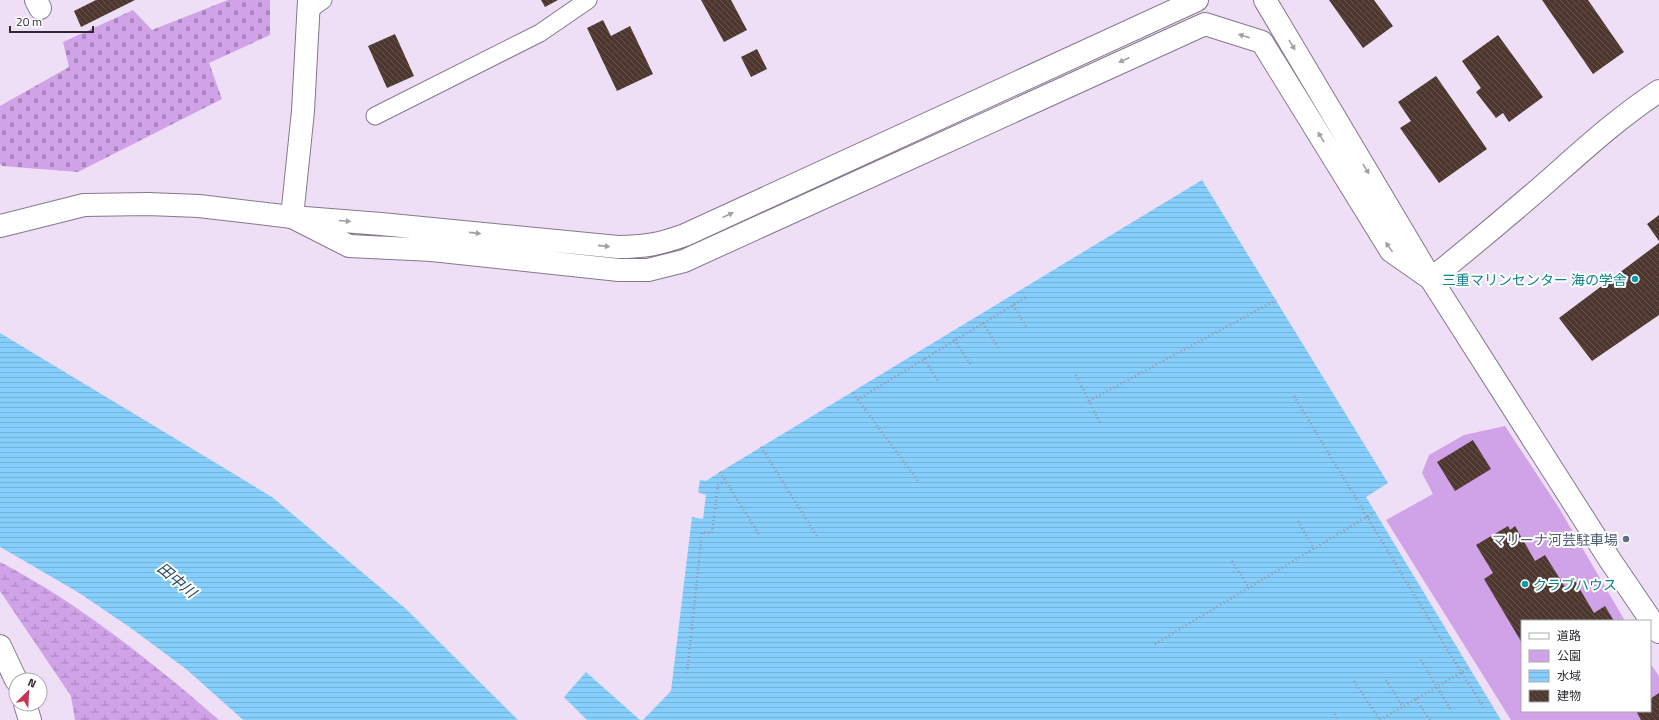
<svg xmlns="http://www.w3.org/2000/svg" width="1659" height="720" viewBox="0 0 1659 720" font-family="'Titillium Web','Noto Sans JP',sans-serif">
<defs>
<pattern id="wetland-marsh" width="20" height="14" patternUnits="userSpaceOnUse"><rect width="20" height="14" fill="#d0a2e7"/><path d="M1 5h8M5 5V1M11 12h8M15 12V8" fill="none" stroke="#a984bc"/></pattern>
<pattern id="cemetery-stones" width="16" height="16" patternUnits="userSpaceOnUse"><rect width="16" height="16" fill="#d0a2e7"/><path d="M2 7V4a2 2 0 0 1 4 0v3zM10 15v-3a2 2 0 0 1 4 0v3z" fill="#a984bc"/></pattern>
<pattern id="water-rules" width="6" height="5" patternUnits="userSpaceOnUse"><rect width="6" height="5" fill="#86cffc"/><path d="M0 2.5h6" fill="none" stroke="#74b2d8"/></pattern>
<pattern id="building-back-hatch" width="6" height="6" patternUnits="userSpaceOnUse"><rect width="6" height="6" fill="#4d372f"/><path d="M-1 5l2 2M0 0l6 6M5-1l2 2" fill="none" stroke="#64524c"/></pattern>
</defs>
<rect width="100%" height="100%" fill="#eedff6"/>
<path fill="url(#wetland-marsh)" d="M0,562C80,604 151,661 219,720H75L71,696L0,591Z"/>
<path fill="url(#cemetery-stones)" d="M228,0H270V35L209,63L222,99L78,172L2,166L0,164V106L69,67L63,42L133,10L152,30Z"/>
<path fill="#d0a2e7" d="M1505,426L1559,508L1625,621H1522V711H1650V663L1659,676V720H1511L1386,520L1433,494L1422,473L1429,455L1464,435Z"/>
<path fill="url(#water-rules)" d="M1202,180L1388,483L1366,497L1501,720H643L671,691L692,517L703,519L706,495L698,492L700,480L706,481L720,472Z
M0,333L272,497L406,609L518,720H243L187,670L132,629L79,593L0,547Z
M586,672L640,720H587L564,697Z"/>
<path fill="#eedff6" d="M0,547L79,593L132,629L187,670L243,720H240L186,672L131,631L78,594L0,549Z"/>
<path fill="url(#building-back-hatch)" d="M96,0H135L81,27L74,11Z
M541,0H558L545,7Z
M701,0H731L747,30L724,42Z
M1329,0H1374L1393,26L1363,48Z
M1542,0H1588L1624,52L1593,74Z
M603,20L611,36L630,26L653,74L617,91L587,28Z
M395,34L414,76L387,88L368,46Z
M1498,35L1543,97L1509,122L1503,113L1496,118L1476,92L1481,88L1462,61Z
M757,49L767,69L751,77L741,57Z
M1436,76L1487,149L1439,183L1400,128L1411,121L1398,102Z
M1659,215V241L1647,224Z
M1659,243V315L1592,361L1559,318Z
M1473,440L1491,469L1455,491L1437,462Z
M1508,526L1510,530L1515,526L1535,561L1545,555L1565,587L1575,581L1594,613L1605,606L1614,621H1522V643L1484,579L1493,573L1476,545Z
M1659,693V720H1641L1636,711H1650V699Z"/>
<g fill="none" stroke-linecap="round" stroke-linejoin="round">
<defs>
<path id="service" d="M309,10L323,0
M375,116L540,33L588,0"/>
<path id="minor" d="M36,0L40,8
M1265,0L1431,279L1610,560L1659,632
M292,217L349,246L432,250L619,270H648L684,261L1205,24L1262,42L1391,251L1431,279
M0,226L84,205L148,204L199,206L292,217L381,224L618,247C645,247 660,244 685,235L1197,0
M0,646L16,680
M25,704L30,720"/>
<path id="tertiary" d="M292,217L303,111L309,0
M1431,279C1467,250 1503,220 1539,189C1578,155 1616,119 1659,91"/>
</defs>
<use href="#service" stroke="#85788c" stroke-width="19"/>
<use href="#minor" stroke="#85788c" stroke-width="24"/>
<use href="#tertiary" stroke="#85788c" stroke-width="24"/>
<path stroke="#9d92a3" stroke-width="2.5" stroke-dasharray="1 3" stroke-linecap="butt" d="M1013,305L1027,328
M983,323L999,349
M954,340L971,365
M924,359L938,381
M1076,375L1101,425
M853,393L918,481
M1294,396L1461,672L1484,708
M857,400L1028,296
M1089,401L1276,300
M761,447L818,538
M720,472L760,536
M1298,521L1314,549
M1232,561L1249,588
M1155,644L1375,512
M1421,660L1452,712
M687,673L702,532L712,533L718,485L725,481
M1386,680L1403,707
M1354,681L1380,720
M1416,699L1430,720
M1335,714L1339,720
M1380,720L1469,668"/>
<use href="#service" stroke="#fff" stroke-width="17"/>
<use href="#minor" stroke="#fff" stroke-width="22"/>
<use href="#tertiary" stroke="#fff" stroke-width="22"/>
</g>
<defs><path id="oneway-solid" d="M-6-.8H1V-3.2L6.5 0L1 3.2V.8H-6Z"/></defs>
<g fill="#a19fa2">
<use href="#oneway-solid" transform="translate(1244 36) rotate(-162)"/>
<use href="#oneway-solid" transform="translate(1292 45) rotate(59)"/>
<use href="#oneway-solid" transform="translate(1124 60) rotate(155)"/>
<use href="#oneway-solid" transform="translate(1321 137) rotate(-122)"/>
<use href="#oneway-solid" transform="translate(1366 169) rotate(59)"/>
<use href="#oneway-solid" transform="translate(728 215) rotate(-25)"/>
<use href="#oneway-solid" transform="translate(345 221) rotate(4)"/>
<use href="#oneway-solid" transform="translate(475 233) rotate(6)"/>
<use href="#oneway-solid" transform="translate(604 246) rotate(6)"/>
<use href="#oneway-solid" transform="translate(1389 247) rotate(-126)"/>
</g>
<g fill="#0f9aa8" stroke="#fff" stroke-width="1.5">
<circle cx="1635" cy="279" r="4"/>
<circle cx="1525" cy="584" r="4"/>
</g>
<circle fill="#5c6f8a" stroke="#fff" stroke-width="1.5" cx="1626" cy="539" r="4"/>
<g text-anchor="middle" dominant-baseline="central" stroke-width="4" stroke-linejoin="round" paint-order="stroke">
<g font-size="14" fill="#0d838f" stroke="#fff" text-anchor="end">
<text x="1627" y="279">三重マリンセンター 海の学舎</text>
<text x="1533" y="584" text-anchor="start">クラブハウス</text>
</g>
<g font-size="14" fill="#4e5e75" stroke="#fff" text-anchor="end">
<text x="1618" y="539">マリーナ河芸駐車場</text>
</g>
<g font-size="15" font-style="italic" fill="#214961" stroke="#fff">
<text transform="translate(177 580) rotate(40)">田中川</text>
</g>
</g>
<rect x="1521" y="620" width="130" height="92" fill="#ffffff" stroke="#aba9ad"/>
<rect x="1529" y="633" width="20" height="6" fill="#ffffff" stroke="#aba9ad"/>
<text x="1557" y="640" font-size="12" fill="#2e2931">道路</text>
<rect x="1529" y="650" width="20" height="12" fill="#d0a2e7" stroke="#aba9ad"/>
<text x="1557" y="660" font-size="12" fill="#2e2931">公園</text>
<rect x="1529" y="670" width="20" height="12" fill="url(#water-rules)" stroke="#aba9ad"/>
<text x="1557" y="680" font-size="12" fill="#2e2931">水域</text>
<rect x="1529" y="690" width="20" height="12" fill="url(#building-back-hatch)" stroke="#aba9ad"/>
<text x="1557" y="700" font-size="12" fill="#2e2931">建物</text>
<g transform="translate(28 692) rotate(24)"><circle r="19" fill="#ffffff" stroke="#aba9ad"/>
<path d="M0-3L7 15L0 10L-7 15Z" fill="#c63651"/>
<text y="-6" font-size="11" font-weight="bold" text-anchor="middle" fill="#2e2931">N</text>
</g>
<path d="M10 26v6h83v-6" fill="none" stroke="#2e2931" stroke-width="2"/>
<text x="16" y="26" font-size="12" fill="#2e2931" stroke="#ffffff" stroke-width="3" paint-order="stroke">20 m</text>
</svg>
